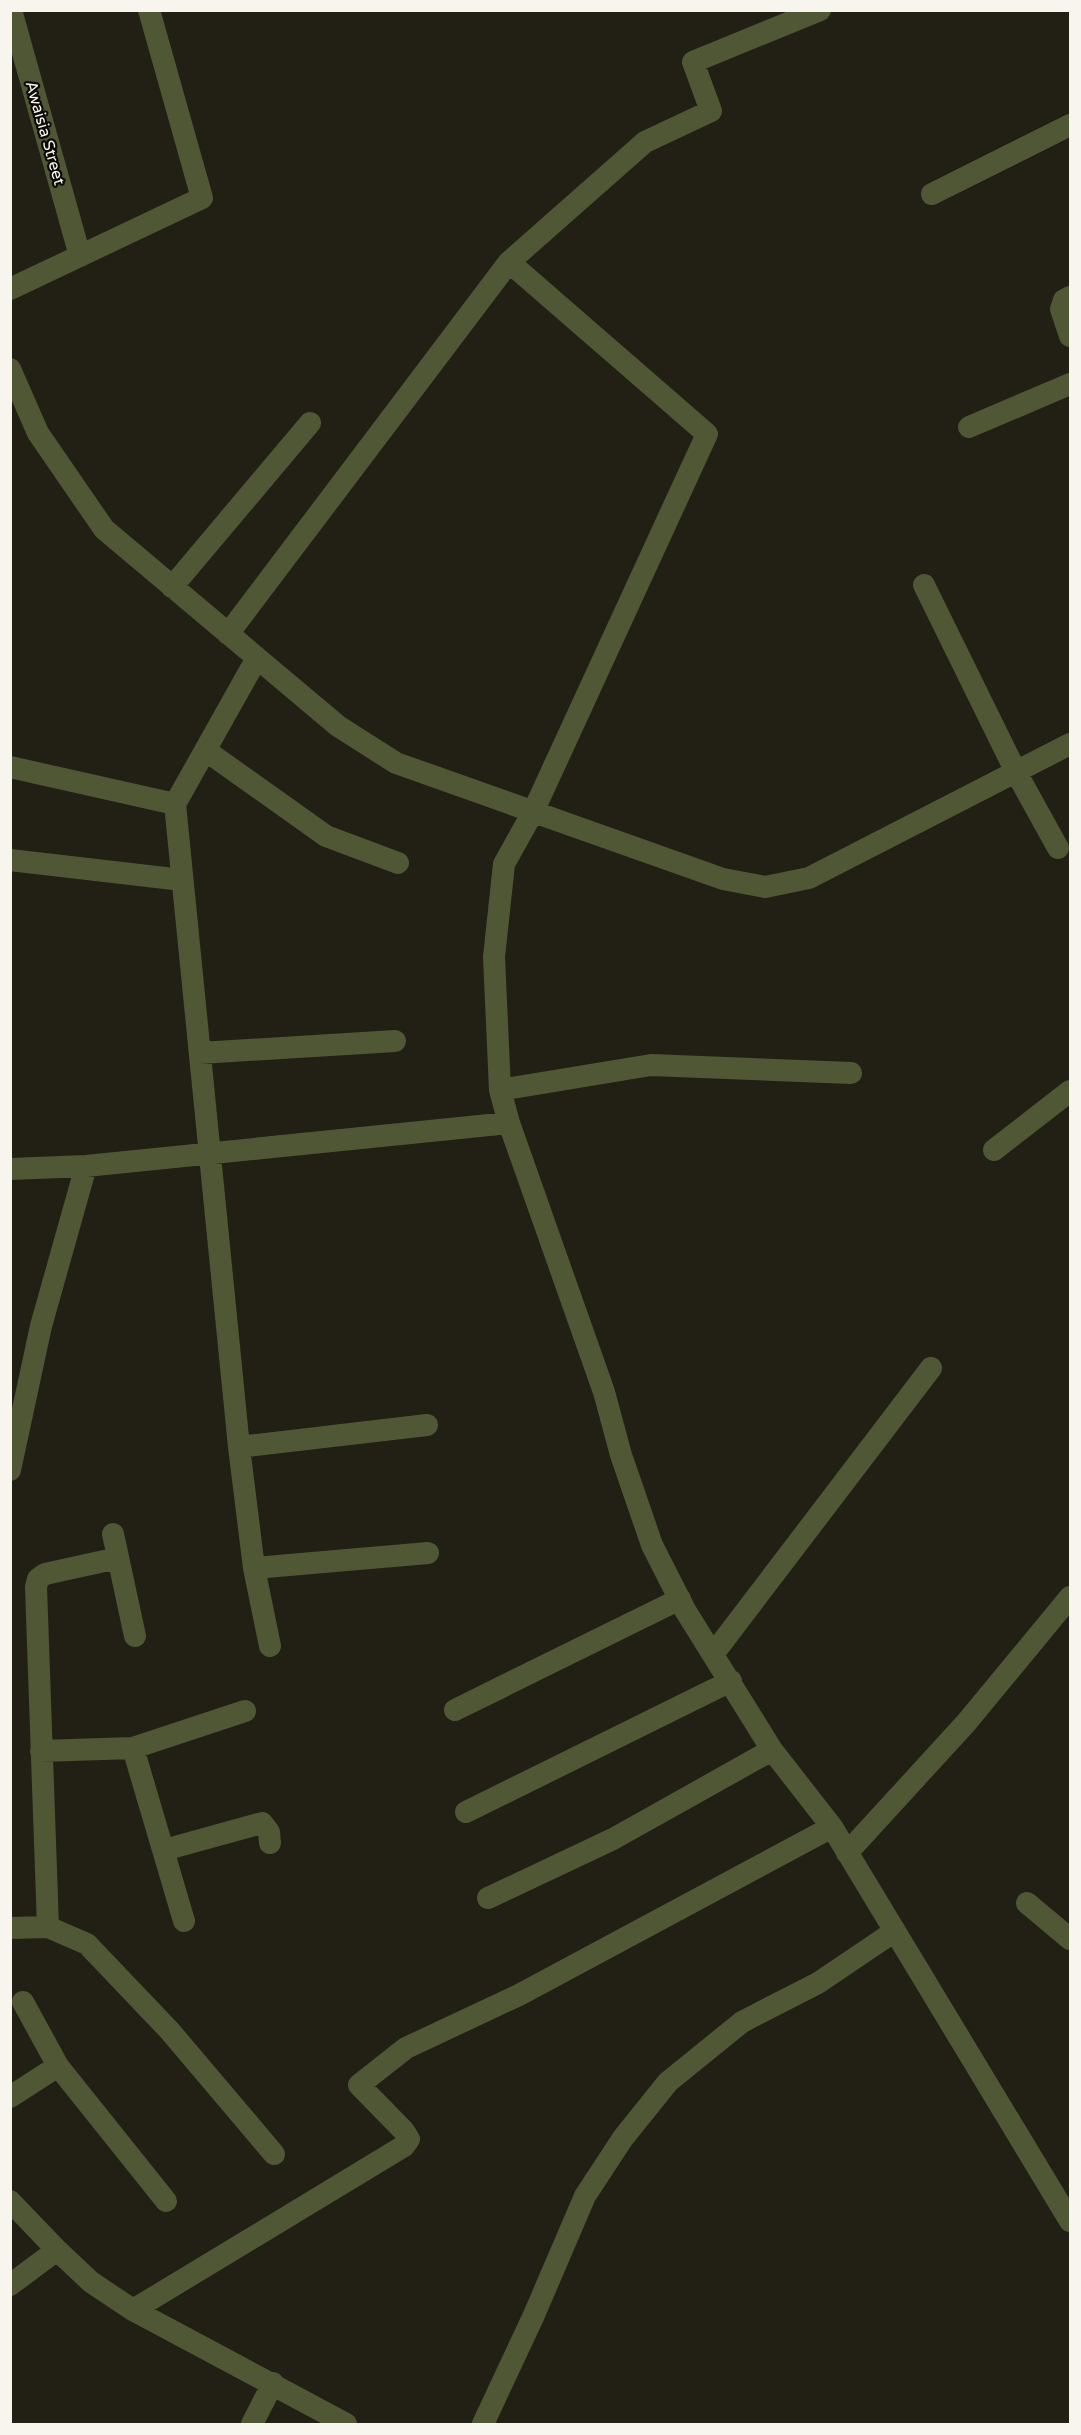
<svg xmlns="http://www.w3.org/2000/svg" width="1081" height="2435" viewBox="0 0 1081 2435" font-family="'Varela Round',sans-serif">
<rect width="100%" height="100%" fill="#222014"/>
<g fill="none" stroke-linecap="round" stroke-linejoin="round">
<path stroke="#505735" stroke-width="22" d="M11,10L80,256
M932,194L1070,125
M509,262L707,434L533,812L504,864L494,957L500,1090L509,1123L604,1392L621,1455L652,1545L685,1610L772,1750L832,1827L1070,2221
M10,289L202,198L149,10
M1070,297L1064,300L1061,309L1070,336
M10,369L38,433L104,529L338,726L396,763L723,879L765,887L809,878L1070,744
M969,427L1070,384
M924,585L1016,772L1058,848
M172,587L310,423
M228,634L509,262L645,142L711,111L693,62L820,10
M257,658L175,804L239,1447L254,1568L270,1646
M205,750L326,836L398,863
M10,767L175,804
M10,860L182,880
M200,1053L395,1041
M500,1090L651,1065L851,1073
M994,1150L1070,1091
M10,1169L86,1166L509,1123
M239,1447L427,1425
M10,1470L41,1326L86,1166
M113,1534L135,1636
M254,1568L428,1553
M714,1653L931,1368
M455,1710L680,1599
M133,1748L184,1921
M41,1751L133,1748L245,1711
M466,1812L731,1681
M164,1850L262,1823L269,1832L270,1843
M847,1853L966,1723L1070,1597
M488,1898L613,1839L772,1750
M1027,1903L1070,1939
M48,1927L36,1587L38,1579L45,1574L118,1558
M10,1928L48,1927L87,1944L169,2030L274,2154
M23,2002L58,2066L166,2201
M10,2097L58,2066
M10,2201L57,2250
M10,2285L57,2250L91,2282L133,2310L404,2146L409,2139L404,2131L359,2085L406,2048L519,1995L832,1827
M133,2310L346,2424
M252,2424L273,2383
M483,2424L534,2315L585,2196L623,2138L668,2082L742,2022L818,1983L895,1931"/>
</g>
<g text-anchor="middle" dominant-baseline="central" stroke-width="4.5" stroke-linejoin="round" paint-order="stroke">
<g font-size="16" fill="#f7f5ed" stroke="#0b0a06">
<text transform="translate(45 133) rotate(74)">Awaisia Street</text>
</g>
</g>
<rect width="1081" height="2435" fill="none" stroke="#f7f5ed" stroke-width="24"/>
</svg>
